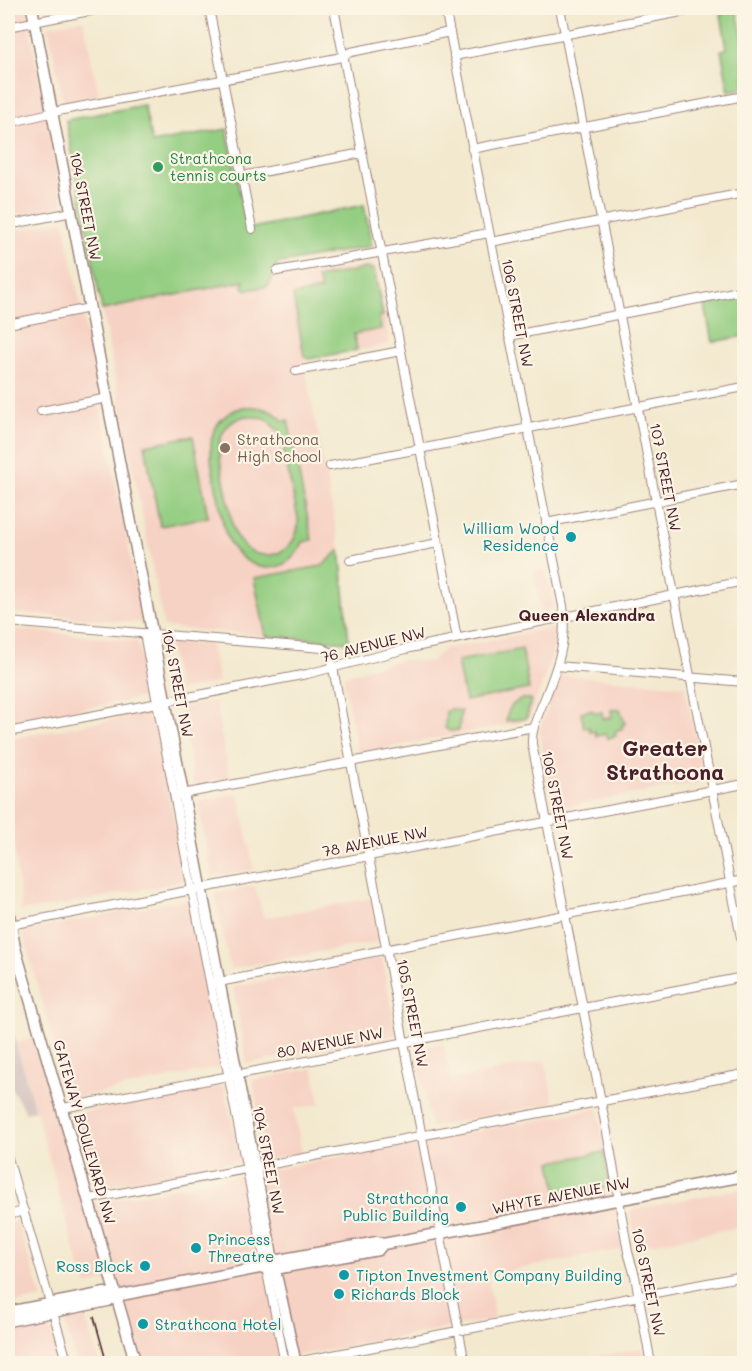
<svg xmlns="http://www.w3.org/2000/svg" width="752" height="1371" viewBox="0 0 752 1371" font-family="Mali,sans-serif">
<rect width="100%" height="100%" fill="#fcf5e5"/>
<filter id="ink" filterUnits="userSpaceOnUse"><feTurbulence type="fractalNoise" baseFrequency=".0167" numOctaves="2"/><feDisplacementMap in="SourceGraphic" scale="12" xChannelSelector="R" yChannelSelector="G"/><feConvolveMatrix kernelMatrix="1 2 1 2 8 2 1 2 1" color-interpolation-filters="sRGB"/></filter>
<filter id="wash" filterUnits="userSpaceOnUse"><feTurbulence type="fractalNoise" baseFrequency=".008" numOctaves="4" result="noise"/><feDisplacementMap in="SourceGraphic" scale="24" xChannelSelector="R" yChannelSelector="G"/><feGaussianBlur stdDeviation="1.35" result="paint"/><feColorMatrix in="noise" values="0 0 0 0 0 0 0 0 0 0 0 0 0 0 0 0 0 1.4 0 .05"/><feComposite in="paint" operator="in"/></filter>
<g filter="url(#wash)">
<rect width="100%" height="100%" fill="#f3e9cf"/>
<path fill="#f6d2c4" d="M8,8H26L63,206L8,217Z
M83,19L99,95L63,102L48,26Z
M64,221L143,623L8,612V232Z
M371,264L376,267L390,344L304,361L340,550L322,566L254,578L266,636L164,627L102,310L278,275L289,279Z
M546,569L554,609L541,611L533,571Z
M556,627L553,654L532,712L527,719L519,723L358,753L343,677L345,675L401,660L431,662L444,649Z
M8,628L137,641L150,694L149,696L8,723Z
M169,643L211,644L219,683L178,690Z
M560,675L685,686L704,781L554,809L539,731Z
M215,701L230,778L194,784L181,708Z
M153,712L185,878L183,881L58,906L21,911L8,788V739Z
M239,793L254,870L212,876L198,801Z
M255,886L264,918L371,898L380,941L230,969L215,894Z
M190,899L223,1067L75,1098L68,1093L23,934L24,931Z
M382,958L397,1035L247,1064L233,987Z
M34,1038L85,1205L598,1108L623,1249L487,1275L495,1319L280,1359V1363H143L117,1276L87,1286L76,1255L17,1043Z
M443,1043L451,1080L545,1061L554,1103L431,1127L416,1049Z
M313,1068L320,1104L294,1109L302,1153L266,1160L253,1080Z
M224,1086L240,1161L96,1188L74,1114Z
M744,1188V1226L636,1247L630,1210Z
M17,1221L42,1298L8,1305V1223Z
M85,1317L99,1363H77L64,1321Z
M48,1322L60,1359L36,1363H8V1329Z
M642,1348L645,1363L559,1364Z"/>
<path fill="#d1bfbe" d="M8,1014L35,1110L26,1113L8,1082Z"/>
<path fill="#94ce82" stroke="#6f7656" stroke-width="1.5" fill-rule="evenodd" d="M737,11L744,44V88L729,91L721,50L727,49L721,14Z
M144,105L152,143L227,129L247,229L364,205L372,246L276,264L278,275L272,276V279L268,286L247,290L243,287L244,281L102,310L66,120Z
M368,268L374,270L383,316L379,317L381,329L354,334L357,350L309,359L304,356L293,295L321,290L317,278Z
M744,297V336L712,342L705,305Z
M243,407C259,406 273,409 283,421L288,420L312,540L303,542C288,577 251,575 231,545C223,532 222,515 219,501C212,464 196,422 243,407ZM246,416L265,418L280,433L298,518C301,556 255,570 236,536C231,524 230,509 227,495C222,466 206,426 246,416Z
M193,436L208,517L160,526L145,445Z
M340,550L349,642L266,636L254,578L322,566Z
M522,649L529,689L465,701L457,661Z
M522,699H531L527,717L524,719L506,721C508,709 511,704 522,699Z
M450,709L461,711L459,730L450,731L445,728L446,712Z
M620,709L625,724L622,725V729L615,731L616,736L607,738L606,734L596,736L595,731L590,732L589,727L584,728L581,712L591,710L596,713L602,712L603,719L612,717L611,710Z
M604,1152L610,1187L558,1197L551,1162Z"/>
</g>
<g filter="url(#ink)">
<g fill="none" stroke-linecap="round" stroke-linejoin="round">
<defs>
<path id="minor" d="M209,8L252,229
M334,8L457,638
M445,8L563,606C567,642 558,665 545,698C539,713 531,728 532,744L610,1148L628,1252L635,1276L651,1364
M560,8L744,953
M8,27L105,8
M454,56L702,8
M8,123L63,110L337,58L351,52L450,32
M472,149L744,96
M242,176L362,153
M8,225L72,212
M491,242L744,193
M277,271L489,233
M8,324L90,308
M509,336L744,290
M296,371L401,351
M41,411L108,398
M330,466L744,387
M546,523L744,484
M350,560L438,543
M8,622L322,648L330,652L465,1364
M144,633L192,890L285,1364
M557,666L744,682
M8,732L307,674L410,648L744,581
M177,795L534,727
M10,925L744,784
M214,983L744,880
M63,1108L744,977
M8,1158L68,1364
M89,1199L744,1074
M8,1215L24,1211
M291,1363L744,1276"/>
<path id="major" d="M32,8L273,1261L296,1364
M8,908L15,948L136,1364
M269,1268L275,1269L378,1250L383,1244
M8,1312L105,1293L116,1296
M8,1321L108,1301L116,1296L265,1267L273,1261L377,1242L383,1244L744,1176"/>
</defs>
<use href="#minor" stroke="#9e847d" stroke-width="10"/>
<use href="#major" stroke="#9e847d" stroke-width="13"/>
<use href="#minor" stroke="#fff" stroke-width="8"/>
<use href="#major" stroke="#fff" stroke-width="10"/>
<path stroke="#4a1f2b" stroke-width="1.5" d="M94,1317L107,1364"/>
</g>
</g>
<circle fill="#2e9e5b" stroke="#fcf5e5" stroke-width="2" cx="158" cy="167" r="6"/>
<circle fill="#8d6e63" stroke="#fcf5e5" stroke-width="2" cx="225" cy="448" r="6"/>
<g fill="#0f9aa8" stroke="#fcf5e5" stroke-width="2">
<circle cx="571" cy="537" r="6"/>
<circle cx="461" cy="1207" r="6"/>
<circle cx="196" cy="1248" r="6"/>
<circle cx="145" cy="1266" r="6"/>
<circle cx="344" cy="1275" r="6"/>
<circle cx="339" cy="1294" r="6"/>
<circle cx="143" cy="1324" r="6"/>
</g>
<g text-anchor="middle" dominant-baseline="central" stroke-width="4.5" stroke-linejoin="round" paint-order="stroke">
<g font-size="15" fill="#27864d" stroke="#fcf5e5" text-anchor="start">
<text x="170" y="158">Strathcona<tspan x="170" dy="17">tennis courts</tspan></text>
</g>
<g font-size="15" fill="#4a1f2b" stroke="#fcf5e5">
<text transform="translate(86 206) rotate(79)">104 STREET NW</text>
<text transform="translate(518 313) rotate(79)">106 STREET NW</text>
<text transform="translate(666 477) rotate(79)">107 STREET NW</text>
<text transform="translate(373 644) rotate(-14)">76 AVENUE NW</text>
<text transform="translate(178 683) rotate(79)">104 STREET NW</text>
<text transform="translate(558 805) rotate(79)">106 STREET NW</text>
<text transform="translate(375 841) rotate(-11)">78 AVENUE NW</text>
<text transform="translate(413 1013) rotate(79)">105 STREET NW</text>
<text transform="translate(330 1042) rotate(-11)">80 AVENUE NW</text>
<text transform="translate(85 1132) rotate(74)">GATEWAY BOULEVARD NW</text>
<text transform="translate(269 1160) rotate(79)">104 STREET NW</text>
<text transform="translate(561 1195) rotate(-11)">WHYTE AVENUE NW</text>
<text transform="translate(649 1282) rotate(78)">106 STREET NW</text>
</g>
<g font-size="15" fill="#785e54" stroke="#fcf5e5" text-anchor="start">
<text x="237" y="439">Strathcona<tspan x="237" dy="17">High School</tspan></text>
</g>
<g font-size="15" fill="#0d838f" stroke="#fcf5e5" text-anchor="start">
<text x="559" y="528" text-anchor="end">William Wood<tspan x="559" dy="17">Residence</tspan></text>
<text x="449" y="1198" text-anchor="end">Strathcona<tspan x="449" dy="17">Public Building</tspan></text>
<text x="208" y="1239">Princess<tspan x="208" dy="17">Threatre</tspan></text>
<text x="133" y="1266" text-anchor="end">Ross Block</text>
<text x="356" y="1275">Tipton Investment Company Building</text>
<text x="351" y="1294">Richards Block</text>
<text x="155" y="1324">Strathcona Hotel</text>
</g>
<g font-size="16" font-weight="bold" fill="#4a1f2b" stroke="#fcf5e5">
<text x="587" y="614">Queen Alexandra</text>
</g>
<g font-size="21" font-weight="bold" fill="#4a1f2b" stroke="#fcf5e5">
<text x="665" y="747">Greater<tspan x="665" dy="24">Strathcona</tspan></text>
</g>
</g>
<rect width="752" height="1371" fill="none" stroke="#fcf5e5" stroke-width="30"/>
</svg>
